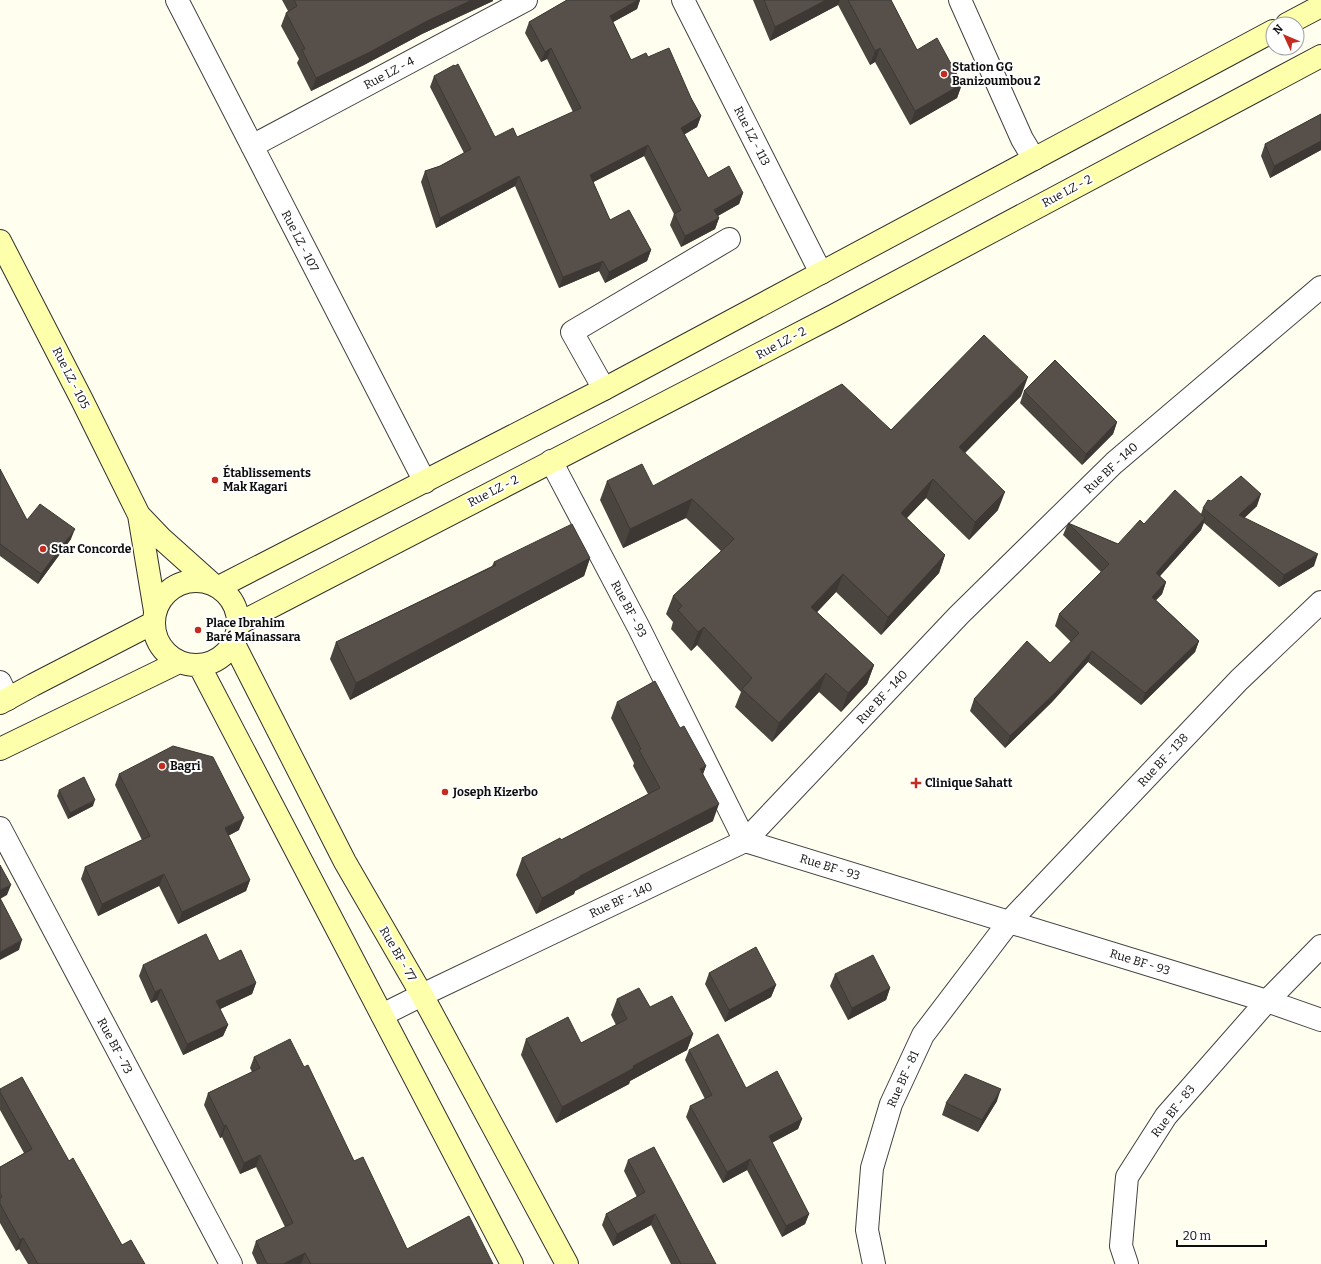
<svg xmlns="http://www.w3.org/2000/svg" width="1321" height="1264" viewBox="0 0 1321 1264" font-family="Bitter,serif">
<rect width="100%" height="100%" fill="#fffeef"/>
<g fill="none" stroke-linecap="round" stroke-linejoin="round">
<defs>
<path id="minor" d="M177,0L425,482
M683,0L821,273
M960,0L1022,139L1034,159
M252,146L526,0
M604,389L572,332L729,239
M551,461L639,628L745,841L1267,1001L1321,1020
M0,682L8,699
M0,828L231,1264
M382,1015L422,995L745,841L959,615L1114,463L1321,287
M874,1264L867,1230L872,1168L891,1104L923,1035L1009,922L1239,680L1321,602
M1127,1264L1121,1246L1127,1177L1166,1116L1267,1001L1321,946"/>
<path id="secondary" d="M1287,24L1321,6
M0,241L82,400L139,515L155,611
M139,515L162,539L210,582
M154 623a42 42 0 1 1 84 0a42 42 0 1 1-84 0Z
M219,587L604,389L1273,31
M238,624L833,316L1321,56
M233,642L345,862L422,995L567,1264
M199,665L512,1264
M0,703L33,685L153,623
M0,749L179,662"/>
</defs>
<use href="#minor" stroke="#414141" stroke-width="24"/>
<use href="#secondary" stroke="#303030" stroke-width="24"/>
<use href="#minor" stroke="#fff" stroke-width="22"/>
<use href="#secondary" stroke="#feffaa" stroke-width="22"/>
</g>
<path fill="#4b4540" d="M282,0H493V1L422,34L364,65L311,91L297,63L299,59L281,26L286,13L288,11Z
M567,0H640L637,9L613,22L631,60L648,57L691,98L701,116L697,127L684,134L708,178L743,193L739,204L718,216L719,218L715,229L681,247L670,225L674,214L644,156L593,182L610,220L651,250L647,261L605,283L599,271L559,288L515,186L436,228L421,182L425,171L440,166L464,153L430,87L434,76L495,137H517L573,112L547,59L541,62L525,33L529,22Z
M753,0H891L917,50L962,84L957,98L910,125L875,62L870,65L838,5L770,41Z
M1321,114V150L1270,178L1261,156L1265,144Z
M1024,391L1117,422L1113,434L1082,465L1020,403Z
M1021,396L965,453L998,510L969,540L926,498L907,518L945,555L939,573L881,635L836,592L817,612L874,665L867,684L841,712L819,692L772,742L735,707L741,692L697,645L691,651L671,629L673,622L666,614L673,596L721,551L686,518L623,548L600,500L607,481L653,486L891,430Z
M0,469L27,520L71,539L38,584L0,556Z
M1211,501L1257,506L1244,518L1314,566L1279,587L1204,523L1201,530L1160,576L1166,582L1162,594L1156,600L1199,641L1195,652L1141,705L1088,662L1052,702L1005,748L970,711L974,699L1050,663L1071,642L1055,626L1059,614L1101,572L1063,535L1068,523L1118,544L1144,524L1201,514L1203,508Z
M590,558L584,576L350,700L330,659L336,642L492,566L494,562Z
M617,702L680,728L706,766L703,774L713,821L575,891L574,894L536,914L516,875L522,858L561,840L648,794L633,766L634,763L611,718Z
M119,774L239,830L228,836L250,880L246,891L178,924L159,886L98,916L81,879L85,867L142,840L115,785Z
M59,790L93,806L68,819L57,796Z
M219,961L256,983L252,994L220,1009L228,1025L223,1036L183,1055L157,1000L151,1003L139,976L143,965Z
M709,973L776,985L771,997L725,1022L705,984Z
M835,974L890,988L886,1000L848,1020L830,986Z
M617,999L650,1007L693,1034L687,1050L630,1081L629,1084L556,1123L521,1055L526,1039L581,1043L616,1025L611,1015Z
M689,1050L746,1088L802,1119L798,1129L772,1143L809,1214L805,1224L782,1237L747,1170L723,1183L686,1117L690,1106L705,1099L685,1060Z
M254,1057L304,1067L354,1161L407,1249L493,1264H257L252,1253L256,1241L285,1227L256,1167L240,1174L222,1137L220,1138L204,1105L208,1093L252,1072L250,1068Z
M0,1089L69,1161L122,1245L145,1264H28L19,1249L16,1251L0,1223V1167L24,1153L0,1110Z
M997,1101L978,1132L942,1115L946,1103Z
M628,1160L716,1264H671L651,1225L613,1246L602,1225L606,1214L637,1197L624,1171Z"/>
<path fill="#3d3834" d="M472,0H493V1L422,34L364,65L311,91L316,78L427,21Z
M638,0H640L637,9L606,26L610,16Z
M826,0H840L838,5L770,41L775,27Z
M551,48L547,59L541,62L545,52Z
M880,48L875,62L870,65L875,51Z
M962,84L957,98L910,125L915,111Z
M701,116L697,127L677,139L681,128Z
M1321,141V150L1270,178L1274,166Z
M648,145L644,156L586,186L590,175Z
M519,176L515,186L436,228L440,218Z
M743,193L739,204L710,220L714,210Z
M719,218L715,229L681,247L685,236Z
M651,250L647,261L605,283L609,272Z
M603,261L599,271L559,288L563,277Z
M1028,377L1021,396L953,465L959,447Z
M1117,422L1113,434L1082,465L1086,454Z
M933,479L926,498L894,531L901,513Z
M1005,492L998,510L969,540L975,522Z
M1261,494L1257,506L1235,527L1239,515Z
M692,499L686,518L623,548L630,529Z
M1205,518L1201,530L1152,585L1156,573Z
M75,529L71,539L38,584L41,574Z
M1318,554L1314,566L1279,587L1284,575Z
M945,555L939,573L881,635L888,617Z
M590,558L584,576L350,700L356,683Z
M843,574L836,592L804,626L811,607Z
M1166,582L1162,594L1148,608L1152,597Z
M704,627L697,645L691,651L698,632Z
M1199,641L1195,652L1141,705L1145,693Z
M1092,651L1088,662L1052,702L1005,748L1010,736Z
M874,665L867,684L841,712L848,693Z
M826,673L819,692L772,742L779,723Z
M706,766L700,782V769Z
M95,800L93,806L68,819L70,813Z
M719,804L713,821L575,891L574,894L536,914L542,898L580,876Z
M244,818L239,830L220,840L225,828Z
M164,874L159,886L98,916L102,904Z
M250,880L246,891L178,924L182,912Z
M11,885L7,895L0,899V890Z
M22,940L19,950L0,960V952Z
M256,983L252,994L212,1013L216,1001Z
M776,985L771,997L725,1022L729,1010Z
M890,988L886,1000L848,1020L852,1008Z
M161,989L157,1000L151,1003L155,992Z
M228,1025L223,1036L183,1055L187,1044Z
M693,1034L687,1050L630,1081L629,1084L556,1123L562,1107L633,1066Z
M1001,1089L997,1101L978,1132L982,1120Z
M802,1119L798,1129L765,1146L769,1136Z
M226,1125L222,1137L220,1138L224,1126Z
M260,1155L256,1167L240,1174L244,1163Z
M750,1159L747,1170L723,1183L727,1172Z
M655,1214L651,1225L613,1246L617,1234Z
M809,1214L805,1224L782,1237L786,1226Z
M23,1238L19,1249L16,1251L20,1240Z
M305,1253L301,1264H283Z"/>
<path fill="#57504a" stroke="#3d3834" d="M294,0H472L427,21L368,53L316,78L302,50L305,49L286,13L297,6Z
M567,0H638L610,16L631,60L646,53L648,57L669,48L691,98L701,116L681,128L708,178L729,166L743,193L714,210L719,218L685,236L674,214L681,210L648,145L590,175L610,220L629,210L651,250L609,272L603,261L563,277L519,176L440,218L425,171L440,166L471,149L434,76L454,65L455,66L458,64L495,137L513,128L517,137L581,108L551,48L545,52L529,22Z
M764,0H826L775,27Z
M848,0H891L917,50L937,38L962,84L915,111L880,48L875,51Z
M1321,114V141L1274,166L1265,144Z
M984,335L1028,377L959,447L1005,492L975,522L933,479L901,513L945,555L888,617L843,574L811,607L874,665L848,693L826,673L779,723L742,689L752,678L704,627L698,632L678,610L682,606L673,596L734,539L692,499L630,529L607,481L642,464L653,486L842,384L891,430Z
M1055,360L1117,422L1086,454L1024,391Z
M0,469L27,520L40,504L75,529L41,574L0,544Z
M1241,476L1261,494L1239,515L1318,554L1284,575L1203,508L1208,500L1211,501Z
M1175,490L1205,518L1156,573L1166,582L1152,597L1199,641L1145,693L1092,651L1057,691L1010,736L974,699L1027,641L1050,663L1079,633L1059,614L1109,564L1068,523L1118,544L1140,520L1144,524Z
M572,524L590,558L356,683L336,642L496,565L494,562Z
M655,681L680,728L684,726L706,766L700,769L719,804L580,876V877L542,898L522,858L560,838L561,840L660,788L639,750L641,749L617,702Z
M173,746L213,757L244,818L225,828L250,880L182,912L164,874L102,904L85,867L150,836L119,774Z
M84,777L95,800L70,813L59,790Z
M0,865L11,885L0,890Z
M0,898L22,940L0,952Z
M206,934L219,961L241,950L256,983L216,1001L228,1025L187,1044L161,989L155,992L143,965Z
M756,947L776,985L729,1010L709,973Z
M873,955L890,988L852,1008L835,974Z
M639,988L650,1007L672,996L693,1034L633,1066L634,1068L562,1107L526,1039L568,1017L581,1043L627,1019L617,999Z
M718,1034L746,1088L777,1071L802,1119L769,1136L809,1214L786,1226L750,1159L727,1172L690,1106L712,1095L689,1050Z
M290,1039L304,1067L308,1065L354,1161L363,1157L407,1249L469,1216L493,1264H311L305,1253L283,1264H267L256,1241L293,1223L260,1155L244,1163L226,1125L224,1126L208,1093L260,1068L254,1057Z
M965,1074L1001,1089L982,1120L946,1103Z
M22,1077L69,1161L73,1158L122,1245L131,1240L145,1264H38L23,1238L20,1240L0,1204V1198L2,1197L0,1193V1167L32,1149L0,1092V1089Z
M654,1147L716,1264H681L655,1214L617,1234L606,1214L645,1192L628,1160Z"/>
<g fill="#c42c20" stroke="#fff" stroke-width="1.5">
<circle cx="944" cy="74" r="4"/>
<circle cx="215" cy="480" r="4"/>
<circle cx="43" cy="549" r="4"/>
<circle cx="198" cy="630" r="4"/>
<circle cx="162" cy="766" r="4"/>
<path d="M914 777h4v4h4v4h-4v4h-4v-4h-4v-4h4z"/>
<circle cx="445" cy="792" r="4"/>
</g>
<g text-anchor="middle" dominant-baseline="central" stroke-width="4" stroke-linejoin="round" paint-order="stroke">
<g font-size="12" font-weight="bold" fill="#0e0e0e" stroke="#fff" text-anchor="start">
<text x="952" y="67">Station GG<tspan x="952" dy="14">Banizoumbou 2</tspan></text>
<text x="223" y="473">Établissements<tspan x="223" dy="14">Mak Kagari</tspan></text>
<text x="51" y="549">Star Concorde</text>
<text x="206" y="623">Place Ibrahim<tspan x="206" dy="14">Baré Mainassara</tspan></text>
<text x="170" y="766">Bagri</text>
<text x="925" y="783">Clinique Sahatt</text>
<text x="453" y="792">Joseph Kizerbo</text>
</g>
<g font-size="12" fill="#0e0e0e" stroke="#fff">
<text transform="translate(389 73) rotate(-28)">Rue LZ - 4</text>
<text transform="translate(752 136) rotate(63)">Rue LZ - 113</text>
<text transform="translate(1067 191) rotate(-28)">Rue LZ - 2</text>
<text transform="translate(300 241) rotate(63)">Rue LZ - 107</text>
<text transform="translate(781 343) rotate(-28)">Rue LZ - 2</text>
<text transform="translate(71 378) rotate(63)">Rue LZ - 105</text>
<text transform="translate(1111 468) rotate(-43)">Rue BF - 140</text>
<text transform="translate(493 491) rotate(-27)">Rue LZ - 2</text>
<text transform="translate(629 609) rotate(62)">Rue BF - 93</text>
<text transform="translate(882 697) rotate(-47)">Rue BF - 140</text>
<text transform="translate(1163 760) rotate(-47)">Rue BF - 138</text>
<text transform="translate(830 867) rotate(17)">Rue BF - 93</text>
<text transform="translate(621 900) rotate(-25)">Rue BF - 140</text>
<text transform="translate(398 954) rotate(60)">Rue BF - 77</text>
<text transform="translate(1140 962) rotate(17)">Rue BF - 93</text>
<text transform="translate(115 1046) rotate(62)">Rue BF - 73</text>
<text transform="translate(903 1079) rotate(-66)">Rue BF - 81</text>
<text transform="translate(1173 1111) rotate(-52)">Rue BF - 83</text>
</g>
</g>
<g transform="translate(1285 36) rotate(314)"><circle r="19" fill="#ffffff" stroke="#9f9f9f"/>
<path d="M0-3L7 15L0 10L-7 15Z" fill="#c42c20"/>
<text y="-6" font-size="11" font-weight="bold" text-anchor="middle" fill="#0e0e0e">N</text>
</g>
<path d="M1177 1240v6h89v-6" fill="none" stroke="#0e0e0e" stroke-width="2"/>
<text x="1183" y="1240" font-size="12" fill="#0e0e0e" stroke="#ffffff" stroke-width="3" paint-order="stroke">20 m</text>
</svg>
